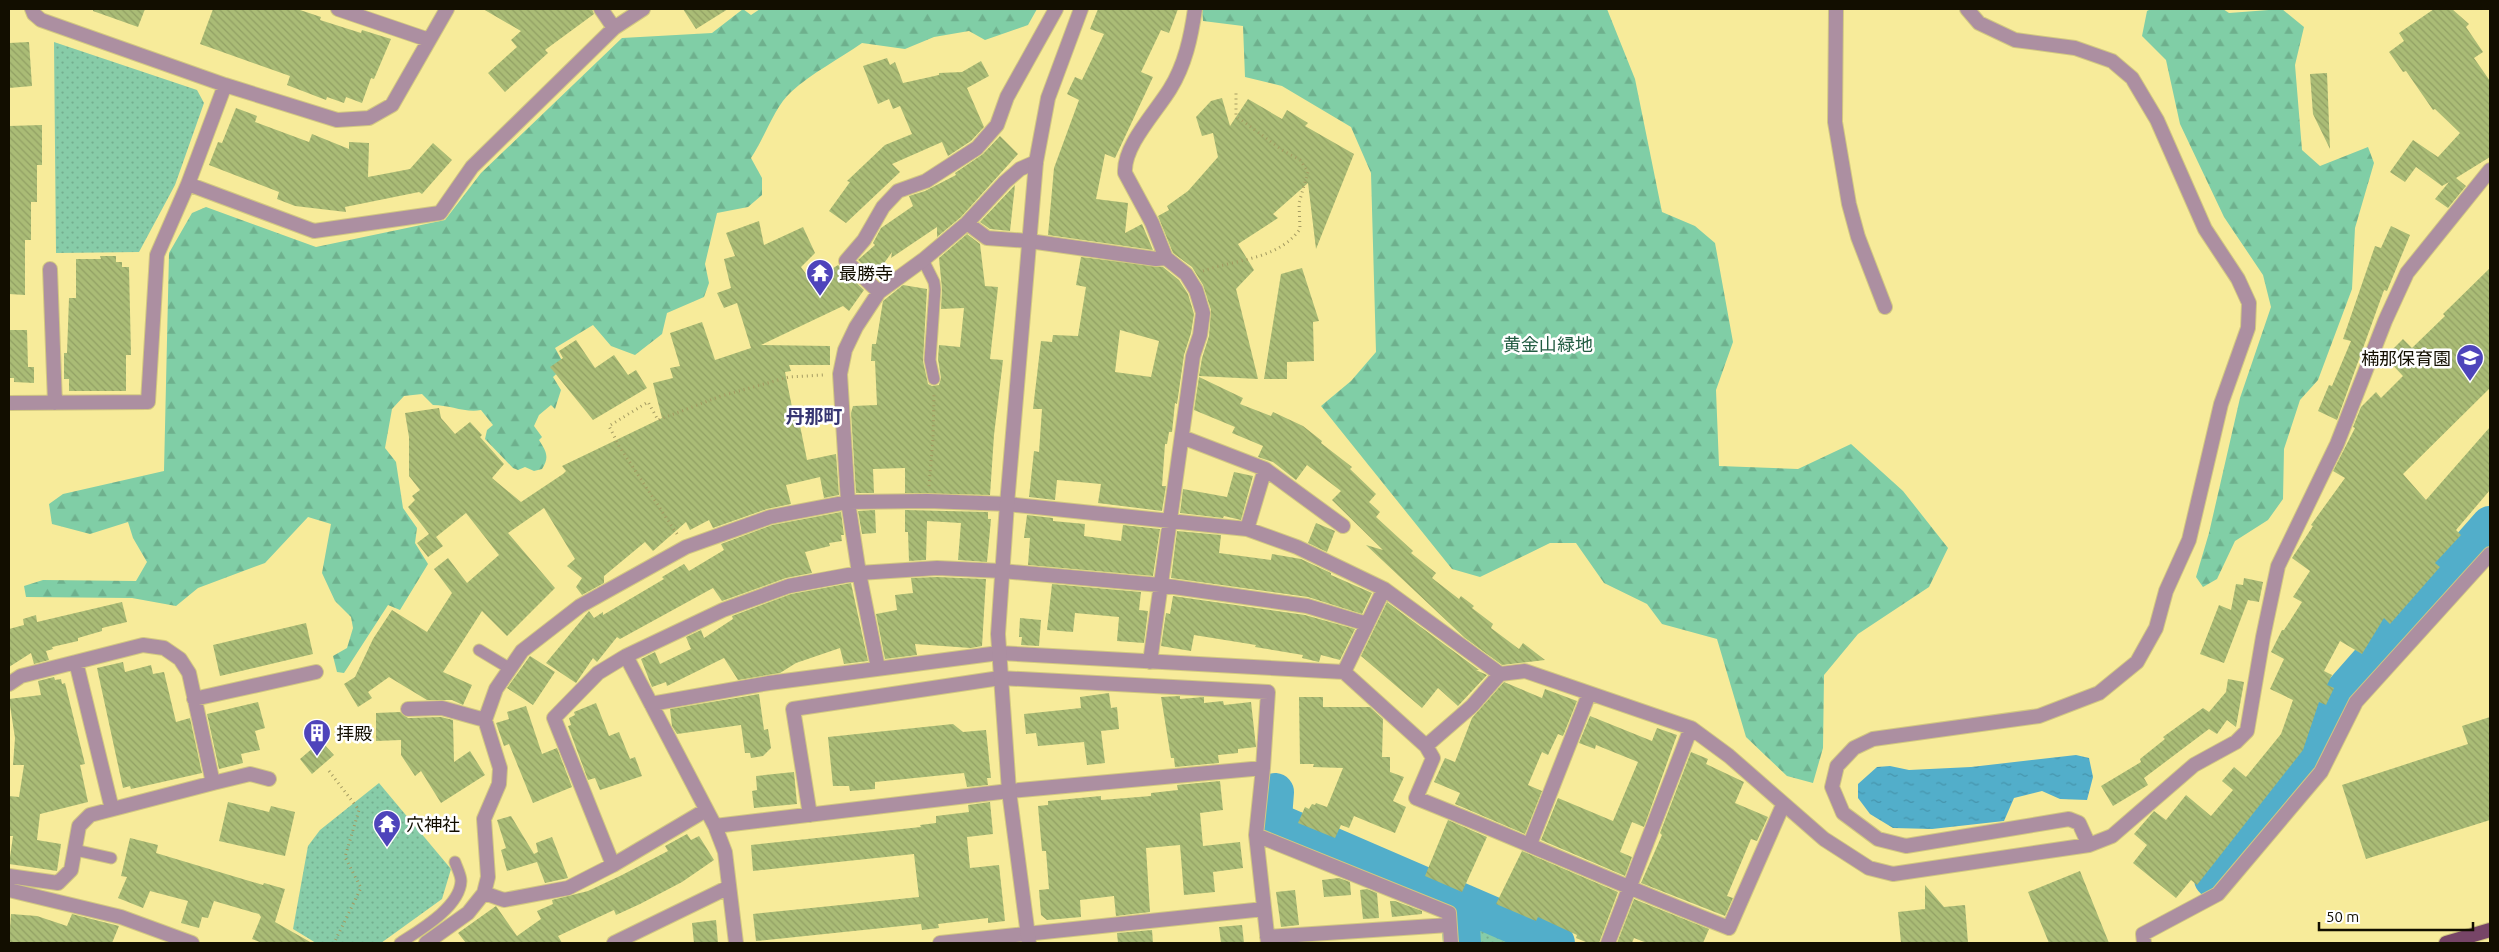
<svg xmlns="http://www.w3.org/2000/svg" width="2499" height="952" viewBox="0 0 2499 952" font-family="Ubuntu,'Noto Sans JP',sans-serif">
<defs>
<pattern id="forest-firs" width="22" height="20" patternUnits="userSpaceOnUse" patternTransform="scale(1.25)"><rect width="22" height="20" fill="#80cea6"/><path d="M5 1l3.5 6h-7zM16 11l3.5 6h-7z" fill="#6eb08d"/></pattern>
<pattern id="park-dots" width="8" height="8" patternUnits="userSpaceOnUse" patternTransform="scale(1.25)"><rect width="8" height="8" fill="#87cca8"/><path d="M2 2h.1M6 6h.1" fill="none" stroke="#74ae8f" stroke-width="1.8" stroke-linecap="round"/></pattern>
<pattern id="water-ripples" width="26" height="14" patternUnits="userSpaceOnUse" patternTransform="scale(1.25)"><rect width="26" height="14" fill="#52aeca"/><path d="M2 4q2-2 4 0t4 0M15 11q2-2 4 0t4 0" fill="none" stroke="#4694ac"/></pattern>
<pattern id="building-back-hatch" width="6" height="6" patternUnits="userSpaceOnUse" patternTransform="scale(1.25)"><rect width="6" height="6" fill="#aabc76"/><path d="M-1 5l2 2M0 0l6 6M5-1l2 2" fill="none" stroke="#91a064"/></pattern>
</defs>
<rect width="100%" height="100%" fill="#f7eb9a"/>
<path fill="url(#forest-firs)" d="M743,9L751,15L760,9H1037L1028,25L985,40L969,31L934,37L905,49L862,43C839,59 812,73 791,92C775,106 764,139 751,158L762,178V195L748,207L717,213L705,264L709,283L704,297L667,313L662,334L635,355L611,346L593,325L555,348L565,366L553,377L561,390L555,409L551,405L539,415L534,426L542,437L539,440C546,451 550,457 542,469L534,471L525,467L518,470L513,468L485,439L487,430L493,425L481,410C465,413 450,405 433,405L422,394L404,396L392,409L385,448L396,462L403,508L417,528L415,543L428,564L400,610L388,605L344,673L337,672L333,656L347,648L353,628L351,617L335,601L322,573L331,524L308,517L265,563L198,588L176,606L132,598L26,597L24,586L43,580L136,581L147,562L133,538L128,522L90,534L52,524L49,504L63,494L164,471L169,253L192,213L206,207L316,247L445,220L481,173L622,38L712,33Z
M1202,9H1607L1635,79L1662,212L1695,226L1715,243L1733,342L1716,390L1719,466L1798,469L1851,444L1903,491L1948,548L1929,587L1858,634L1824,675L1823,748L1813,783L1787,776L1746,737L1717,639L1662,624L1647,604L1604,583L1576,543H1550L1480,577L1452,569L1321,406L1351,381L1376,352L1371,173L1351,127L1282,86L1245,77L1243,26L1203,21Z
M2151,9H2223L2229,13L2282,9L2304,27L2295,65L2302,150L2320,166L2368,147L2374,163L2355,228L2352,289L2318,380L2300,400L2284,449L2283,499L2268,520L2235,541L2217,579L2203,587L2196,577L2209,533L2240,398L2271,307L2263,275L2224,217L2180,124L2166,60L2142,36L2147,11Z"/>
<path fill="url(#park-dots)" d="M54,42L197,90L204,103L175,185L139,252L56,253Z
M379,783L451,869L442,899L381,943H316L293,929L308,846L320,830Z
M1477,922L1528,943H1472L1470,930Z"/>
<path fill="url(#water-ripples)" d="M2076,755L2089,758L2093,777L2087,800L2060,799L2042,791L2014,798L2004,821L1932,829L1893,828L1870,814L1858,798V784L1877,767L1890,766L1909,770L1971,767Z"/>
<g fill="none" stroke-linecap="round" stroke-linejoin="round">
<path stroke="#52aeca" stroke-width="38" d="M1275,792L1273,818L1276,822L1556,943
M2213,879L2309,758L2345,690L2490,525
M1462,943L1461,927L1465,904"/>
</g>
<path fill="url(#building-back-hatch)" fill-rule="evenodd" d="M93,9H145L138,27L93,11Z
M213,9H297L321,17L320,20L361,33L362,30L391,39L374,79L371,78L362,103L346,97L344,103L327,97L326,100L287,85L290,76L200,44Z
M483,9H592L594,14L545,50L548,53L505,92L488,73L517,47L511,40L521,31Z
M683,9H728L696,29Z
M1098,9H1178L1169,33L1161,30L1141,72L1153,77L1115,158L1105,154L1096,199L1128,203L1125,233L1142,224L1153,250L1048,235L1054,168L1079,100L1067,94L1075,77L1082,80L1104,34L1090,29Z
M2434,9H2452L2469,24L2466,27L2483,52L2474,58L2490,81V157L2456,178L2466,186L2448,208L2435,199L2449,182L2442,186L2416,167L2405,182L2390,172L2413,140L2438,157L2460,133L2435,109L2433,110L2406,71L2403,72L2389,52L2404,41L2399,33Z
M29,42L32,86L9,88V43Z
M887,58L890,65L895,62L903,83L939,75V73L962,72L981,61L989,76L967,88L984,127L971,141L948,156L942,142L892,164L900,172L846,223L829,211L850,182L847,181L885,145L912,134L900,106L893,109L889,99L878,104L863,66Z
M2327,73L2330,149L2313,114L2310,74Z
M1222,98L1230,126L1248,99L1282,119L1287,110L1308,123L1305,126L1354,154L1316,249L1308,183L1273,214L1278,218L1238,244L1254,270L1236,289L1258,379L1199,376L1202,358L1209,336L1211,310L1203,285L1192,267L1173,253L1158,216L1169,210L1167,206L1188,191L1218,157L1213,133L1202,136L1196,117L1211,101Z
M236,108L257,116L255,122L309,142L312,134L349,149V142L369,143L368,177L410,169L433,143L452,160L422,194L419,192L345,207L346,212L295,206L277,199L279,192L209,165L218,142L222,143Z
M42,125V165H37V202H31V240H25V295L9,294V126Z
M1000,136L1018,154L961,217L937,237V227L891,258L892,252L875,276L858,260L875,245L873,243L881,228L913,206L909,196L925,191L956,175L955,173L983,154Z
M1015,185L1010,231L990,229L980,222Z
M759,221L764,245L803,227L815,253L801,267L809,278L822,269L824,274L838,265L864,290L849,311L843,306L761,345L830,346V365H789L791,371L785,372L793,412L797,411L807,460L836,454L839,495L824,498L820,477L786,485L791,504L767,509L713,528L709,520L690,530L686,522L653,551L645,542L604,576V583L582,595L576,587L582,578L567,566L575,559L544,508L508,533L555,588L507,636L482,611L443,672L472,685L463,705L452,700H427L389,677L368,692L372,698L358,707L344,684L355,677L373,639L392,610L427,632L452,593L434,569L448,558L467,583L499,555L466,513L436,537L443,546L428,557L417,543L429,534L408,507L415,500L412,496L420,490L409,476V437L405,413L439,408L441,418L455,434L470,422L482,435L480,437L504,464L492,478L521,502L563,474L566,471L562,466L662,418L653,383L673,378L670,368L680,366L670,333L702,322L715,360L751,348L737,303L724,308L717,293L731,288L724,259L735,256L726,233Z
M2391,226L2410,235L2387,291L2384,290L2337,420L2318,411L2329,385L2332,386L2351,341L2343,339L2375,246L2381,248Z
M967,234L980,244L985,286L998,287L990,359L1003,360L994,435L990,495L905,493V468L873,469L874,493H856L851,413L853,406L877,405L875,361H871L872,344H876L883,301L903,285L927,289L923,361L928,384L932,386L939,385L941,378L938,359L939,345L960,347L964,308L941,309L942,289L939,258Z
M100,256H116V262H122V267H129L131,355H126V391H69V379H64V353H67L69,298H76V259H101Z
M1081,257L1163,267L1179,280L1188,294L1194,314L1191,333L1184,355L1177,404L1175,403L1172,432H1169L1167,444H1165L1162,486H1166L1162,511L1098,503L1101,484L1057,480L1055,500L1029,497L1034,451L1039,452L1042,409H1033L1041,341L1052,342L1053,335L1078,336L1086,287L1076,285ZM1120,330L1159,341L1151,377L1115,372Z
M1302,268L1319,321L1313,322L1314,361L1287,362V379H1264L1281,274Z
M2490,268V388L2403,474L2426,500L2490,427V490L2456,530L2461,535L2435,563L2440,567L2390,624L2384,618L2362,654L2340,641L2324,671L2332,675L2327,685L2334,688L2326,705L2319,702L2303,750L2197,885L2191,880L2176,898L2133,863L2147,845L2134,834L2154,811L2166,820L2186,795L2211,816L2233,790L2222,781L2234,767L2246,777L2281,734L2293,700L2270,689L2284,659L2271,652L2282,630H2284L2302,602L2293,597L2310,571L2292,558L2313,526L2311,525L2345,478L2333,471L2355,428L2353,427L2361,407L2376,392L2381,398L2403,376L2385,357L2403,339L2412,348L2445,316L2443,314Z
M9,330H27L28,367H34V383L14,382V378H9Z
M576,340L595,368L614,355L628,375L636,370L647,388L593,420L550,367L563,358L559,351Z
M1199,377L1243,398L1240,404L1271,416L1273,412L1303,426L1322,441L1321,443L1352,467L1350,469L1376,494L1369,502L1380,512L1376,517L1413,551L1411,553L1436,573L1432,578L1459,599L1461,596L1474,606L1472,608L1493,624L1491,628L1519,649L1523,643L1545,660L1502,665L1465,638L1366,545L1383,550L1332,500L1341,491L1307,465L1296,480L1273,462L1258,457L1263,446L1232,433L1235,427L1194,410Z
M1234,472L1253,476L1241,520L1224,516L1223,518L1180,513L1183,489L1227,497Z
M875,510L876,533L862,534L858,511Z
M905,510L988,512V519H991L987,562L958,560L961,523L927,521L926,560L909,561L908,532H905Z
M841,512L844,535H841L842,541L829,543L830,546L805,552L812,573L786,578L722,601L713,588L620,639L617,637L597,662L593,658L576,683L546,663L589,611L594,618L603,612V615L664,579L662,577L684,564L689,571L724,550L721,544L772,525Z
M1027,515L1053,518V521L1085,524L1084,536L1121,541L1123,525L1160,529L1153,576L1028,565L1030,538H1024Z
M1316,523L1335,531L1327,552L1308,543Z
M1177,531L1221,535L1219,553L1271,560L1272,554L1301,559L1331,573V575L1372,593L1362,614L1308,597L1171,578Z
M937,577L986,579L982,646L971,648L915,644L917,655L885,659L876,614L897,610L895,595L913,593L911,578Z
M2244,578L2263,582L2259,602L2248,600L2224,663L2200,654L2219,605L2231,610L2236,584L2243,585Z
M851,583L868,661L844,664L840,648L796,663L780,673L738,680L724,658L667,686L666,682L652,687L641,659L655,652L660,664L691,649L686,637L701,630L704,638L733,619L732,616L791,594Z
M1052,584L1141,592L1139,610L1148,611L1144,643L1117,641L1119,617L1075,613L1073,632L1047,630Z
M1173,596L1305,615L1355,629L1340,660L1321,655L1319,662L1302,658L1303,655L1255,647L1256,645L1194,635L1191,651L1161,646L1166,613L1170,614Z
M122,602L127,622L102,628V631L78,638V641L52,647L53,649L46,651L49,660L34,664L31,653L9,667V629L24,625L23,619L36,615L37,622Z
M1387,602L1479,670H1476L1487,675L1458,706L1438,688L1422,708L1361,656Z
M1020,618L1041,620L1039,646L1021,645L1022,637H1019Z
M306,623L313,654L220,676L213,645Z
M530,656L555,672L533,705L507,688Z
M123,662L125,672L151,665L153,674L164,672L176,722L190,718L202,773L131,789L130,786L123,788L97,668Z
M54,677L55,680L61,679L62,684L65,683L85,764L80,765L88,802L40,814L37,840L61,844L57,871L9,864L13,836H9V796L19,797L24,765H13L15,738L9,699L41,695L38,681Z
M2228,679L2244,682L2236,727L2227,720L2217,734L2209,729L2144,778L2148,785L2113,806L2101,786L2141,762L2140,759L2165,739L2163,737L2203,708L2209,712L2226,692Z
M1504,682L1542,698L1545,689L1577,701L1563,736L1558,734L1548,755L1542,752L1528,785L1542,791L1525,834L1455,804L1460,793L1434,782L1445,758L1455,762L1472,718Z
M1109,693L1111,708L1117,707L1119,729L1101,731L1105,763L1087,765L1084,742L1038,746L1036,733L1026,734L1024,714L1081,708L1080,697Z
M759,694L764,730L768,729L771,748L763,756L751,758L750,753H745L741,725L677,734L672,726L670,709Z
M1180,696V699L1204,697V703L1223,701L1224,705L1251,702L1256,747L1238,749V753L1218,755L1219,763L1175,767L1174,758H1171L1161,697Z
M1299,697H1323V707H1370L1383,719L1382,757H1390V772L1404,777L1393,801L1406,807L1395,833L1354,816L1349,828L1341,825L1335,838L1298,823L1305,807L1309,809L1312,804L1315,805L1316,803L1327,807L1343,768L1313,767L1314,764H1300Z
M258,702L265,728L255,731L260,750L241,754L243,763L219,769L207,714Z
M596,703L609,736L619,732L630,759L635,757L642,776L600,790L595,778L588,780L568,726L571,725L569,718L575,715L574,712Z
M526,706L542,754L557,748L572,787L533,803L509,744L504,746L496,723L509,719L507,712Z
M400,712L408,718L441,717L453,720L454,762L470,751L485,775L441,803L421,771L415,776L401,755V740L376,741V713Z
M1590,716L1652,741L1657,728L1677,735L1644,827L1632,822L1620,852L1632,857L1625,876L1541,840L1558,798L1613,821L1638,762L1596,745L1595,749L1579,743Z
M2490,717V820L2366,859L2342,785L2468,744L2462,726Z
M953,724L963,732L986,730L991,778H987L988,785L967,787L964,773L875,782V789L850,791L849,786H833L828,737Z
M321,741L334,755L312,774L300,759Z
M1691,752L1708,759L1706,764L1744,782L1735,803L1768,817L1757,841L1751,839L1727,896L1733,898L1725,916L1641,883L1662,835L1660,833Z
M794,772L797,804L754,808L752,791L757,790L756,776Z
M1220,781L1223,810L1200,813L1203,846L1240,842L1243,868L1213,872L1215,892L1184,895L1180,845L1146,848L1150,912L1116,916L1114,896L1080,900L1081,917L1047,920L1041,915L1039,890L1049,889L1046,851H1042L1038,806L1048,805V801L1101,796V800L1151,796V793L1178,790L1177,785Z
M228,802L269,812L271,806L295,812L285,856L219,841Z
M990,802L993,834L967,837L970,868L999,865L1005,921L988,923V918L938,924L939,928L922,930L921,924L756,941L753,914L919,897L914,854L753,871L751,845L921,827L920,825L936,823V816L969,812L968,805Z
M511,816L534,854L538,852L536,843L552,837L568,878L545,883L537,862L507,871L501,850L506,848L497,820Z
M1448,820L1487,837L1462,892L1425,876Z
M687,834L691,840L699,836L714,860L682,882L640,904L616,915L614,910L558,936L562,943H466L458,933L496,906L517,936L541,919L537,911L553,904L552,900L588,891L622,875L668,851L665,846Z
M130,838L158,845L156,853L263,885L264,883L285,889L275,922L312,943H262L252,939L261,917L259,914L214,901L208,918L202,917L199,928L181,923L188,901L150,891L143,908L118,898L127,877L121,876Z
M1522,851L1618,892L1599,943H1588L1576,938L1577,935L1538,917L1536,921L1496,904Z
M2080,871L2109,943H2049L2028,892Z
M1339,878L1350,882L1351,895L1324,897L1322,880Z
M1925,885L1944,907L1965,905L1968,943H1901L1898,912L1925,909Z
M1367,889L1377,893L1379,918L1363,919L1360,890Z
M1295,890L1299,925L1281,927L1276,892Z
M1634,899L1709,929L1703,943H1647L1634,938L1632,943H1617Z
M1390,901H1395L1422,911V914L1392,917Z
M11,914L37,916L67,926L72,914L119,926L112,943H9Z
M716,920L718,943H694L692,923Z
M1242,925L1244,943H1221L1219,927Z
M1152,930L1153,943H1118L1117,933Z"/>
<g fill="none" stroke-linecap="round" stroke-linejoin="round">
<defs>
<path id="service" d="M923,260L934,282L935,289L930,360L934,379
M479,650L509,668
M75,850L111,858
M400,943C420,930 460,907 461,881C461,875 457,868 455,862"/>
<path id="minor" d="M32,9L34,14L41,20L225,85L337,120L369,118L392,105L447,9
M338,9L429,40
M601,9L614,28
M1836,9L1835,122L1849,204L1858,237L1885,307
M1967,9L1979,23L2015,40L2075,48L2112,61L2132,78L2157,120L2205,229L2238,279L2249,303L2248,328L2221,404L2189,540L2166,591L2156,628L2137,662L2099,693L2039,716L1873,739L1854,748L1837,766L1832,787L1843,813L1878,839L1906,846L2069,819L2079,823L2089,845
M188,184L314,231L440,213L472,167L614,28L643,9
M967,223L987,238L1029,241L1156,259L1166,258
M50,269L55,403
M879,292L846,261L864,240L883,207L898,191L926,181L977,148L997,125L1007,97L1056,9
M9,403L148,402L157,255L188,184L225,85
M1182,437L1265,469L1343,526
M1247,529L1265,469
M626,656L715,826L725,852L736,943
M76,662L112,809
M1150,662L1193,356L1200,335L1203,313L1196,290L1186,274L1166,258L1152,223L1125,173C1123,146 1156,112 1170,89C1185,65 1191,37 1195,9
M878,668L859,573L848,502L840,374L845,350L856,327L879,292L923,260L967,223L1005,182L1020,169L1036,162
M1344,672L1384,589
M9,684L21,676L143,645L164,648L180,659L189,673L213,783L90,815L79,826L71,870L58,883L9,876
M194,699L316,672
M651,704L769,683L999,653L1344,672L1426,746L1433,758L1416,798C1521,840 1624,887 1729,928L1783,805
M408,709L442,708L485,720
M1426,746L1472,706L1500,674L1525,671L1691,728L1729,756L1824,839L1869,868L1893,874L2089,845L2112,836L2194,765L2236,742L2247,731L2263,637L2278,566L2337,444L2385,321L2407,273L2490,170
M213,783L250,774L269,779
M810,815L793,709L1000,678L1268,692L1263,768L1256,835L1268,943
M715,826L1009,791L1263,768
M1256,835L1449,913L1451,943
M1530,844L1589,694
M613,865L554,718L598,673L626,656L723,610L789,586L859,573L937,568L1002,571L1160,585L1307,606L1367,624
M9,890L121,917L192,943
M484,893L504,900L568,888L613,865L706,810
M1267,937L1449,925
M426,943L468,913L484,893L488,877L484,819L499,784L500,768L485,720L496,689L522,651L580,606L686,547L770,517L848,502L928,501L1007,504L1247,529L1297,547L1384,589L1500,674
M614,943L729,887
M940,943L1264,909
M1608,943L1691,728
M2144,943L2143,934L2218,894L2321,772L2356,702L2490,554"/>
<path id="tertiary" d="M1029,943L1009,791L998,634L1007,504L1036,162L1048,98L1081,9"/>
<path id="primary" d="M2446,943L2490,930"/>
</defs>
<use href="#service" stroke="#d2c881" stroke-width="13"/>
<use href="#minor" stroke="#d2c881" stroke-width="16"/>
<use href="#tertiary" stroke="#d2c881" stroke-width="16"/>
<use href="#primary" stroke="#d2c881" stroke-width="16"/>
<path stroke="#a49b62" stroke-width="3" stroke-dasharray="1 4" stroke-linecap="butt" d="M1203,271C1236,259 1278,260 1300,229L1299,203L1308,172L1300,160L1282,150L1236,116V90
M929,486L933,439L934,395
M677,534L619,446L609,426L648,402L658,420L721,396L789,377L823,375
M329,771L359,810L345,857L361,888L334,943"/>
<use href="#service" stroke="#ac8fa1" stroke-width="11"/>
<use href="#minor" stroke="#ac8fa1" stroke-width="14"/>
<use href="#tertiary" stroke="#ac8fa1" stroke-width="14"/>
<use href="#primary" stroke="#774567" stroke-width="14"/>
</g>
<defs>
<symbol id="temple-pin" viewBox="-11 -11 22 30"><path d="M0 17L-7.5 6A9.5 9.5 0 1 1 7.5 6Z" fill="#4e44bb" stroke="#fff"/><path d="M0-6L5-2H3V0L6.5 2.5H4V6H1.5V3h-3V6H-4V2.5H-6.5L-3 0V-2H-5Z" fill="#fff"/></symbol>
<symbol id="school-pin" viewBox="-11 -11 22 30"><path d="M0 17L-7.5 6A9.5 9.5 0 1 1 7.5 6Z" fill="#4e44bb" stroke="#fff"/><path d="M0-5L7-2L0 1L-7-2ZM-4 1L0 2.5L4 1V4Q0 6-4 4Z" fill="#fff"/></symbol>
<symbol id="building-pin" viewBox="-11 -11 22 30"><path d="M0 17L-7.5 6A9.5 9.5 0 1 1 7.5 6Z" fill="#4e44bb" stroke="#fff"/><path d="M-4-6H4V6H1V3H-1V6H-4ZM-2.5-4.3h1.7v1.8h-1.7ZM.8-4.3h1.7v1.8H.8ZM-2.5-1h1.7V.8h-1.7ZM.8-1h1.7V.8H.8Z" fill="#fff"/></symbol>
</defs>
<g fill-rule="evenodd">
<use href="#temple-pin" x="804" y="257" width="32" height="43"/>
<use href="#school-pin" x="2454" y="342" width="32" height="43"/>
<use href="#building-pin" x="301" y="717" width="32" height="43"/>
<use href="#temple-pin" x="371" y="808" width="32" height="43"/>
</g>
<g text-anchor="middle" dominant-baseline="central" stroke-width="5" stroke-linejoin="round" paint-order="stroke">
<g font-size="18" fill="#120e00" stroke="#fff" text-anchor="start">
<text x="839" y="273">最勝寺</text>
<text x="2451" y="358" text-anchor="end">楠那保育園</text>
<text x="336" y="733">拝殿</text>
<text x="406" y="824">穴神社</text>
</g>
<g font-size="18" fill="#235d43" stroke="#fff">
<text x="1548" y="344">黄金山緑地</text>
</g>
<g font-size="19" font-weight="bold" fill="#363571" stroke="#fff">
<text x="814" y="416">丹那町</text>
</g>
</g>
<rect width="2499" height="952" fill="none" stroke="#120e00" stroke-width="20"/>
<path d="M2319 922v8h154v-8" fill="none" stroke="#120e00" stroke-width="2.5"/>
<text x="2326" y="922" font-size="15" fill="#120e00" stroke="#ffffff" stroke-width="4" paint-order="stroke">50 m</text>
</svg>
